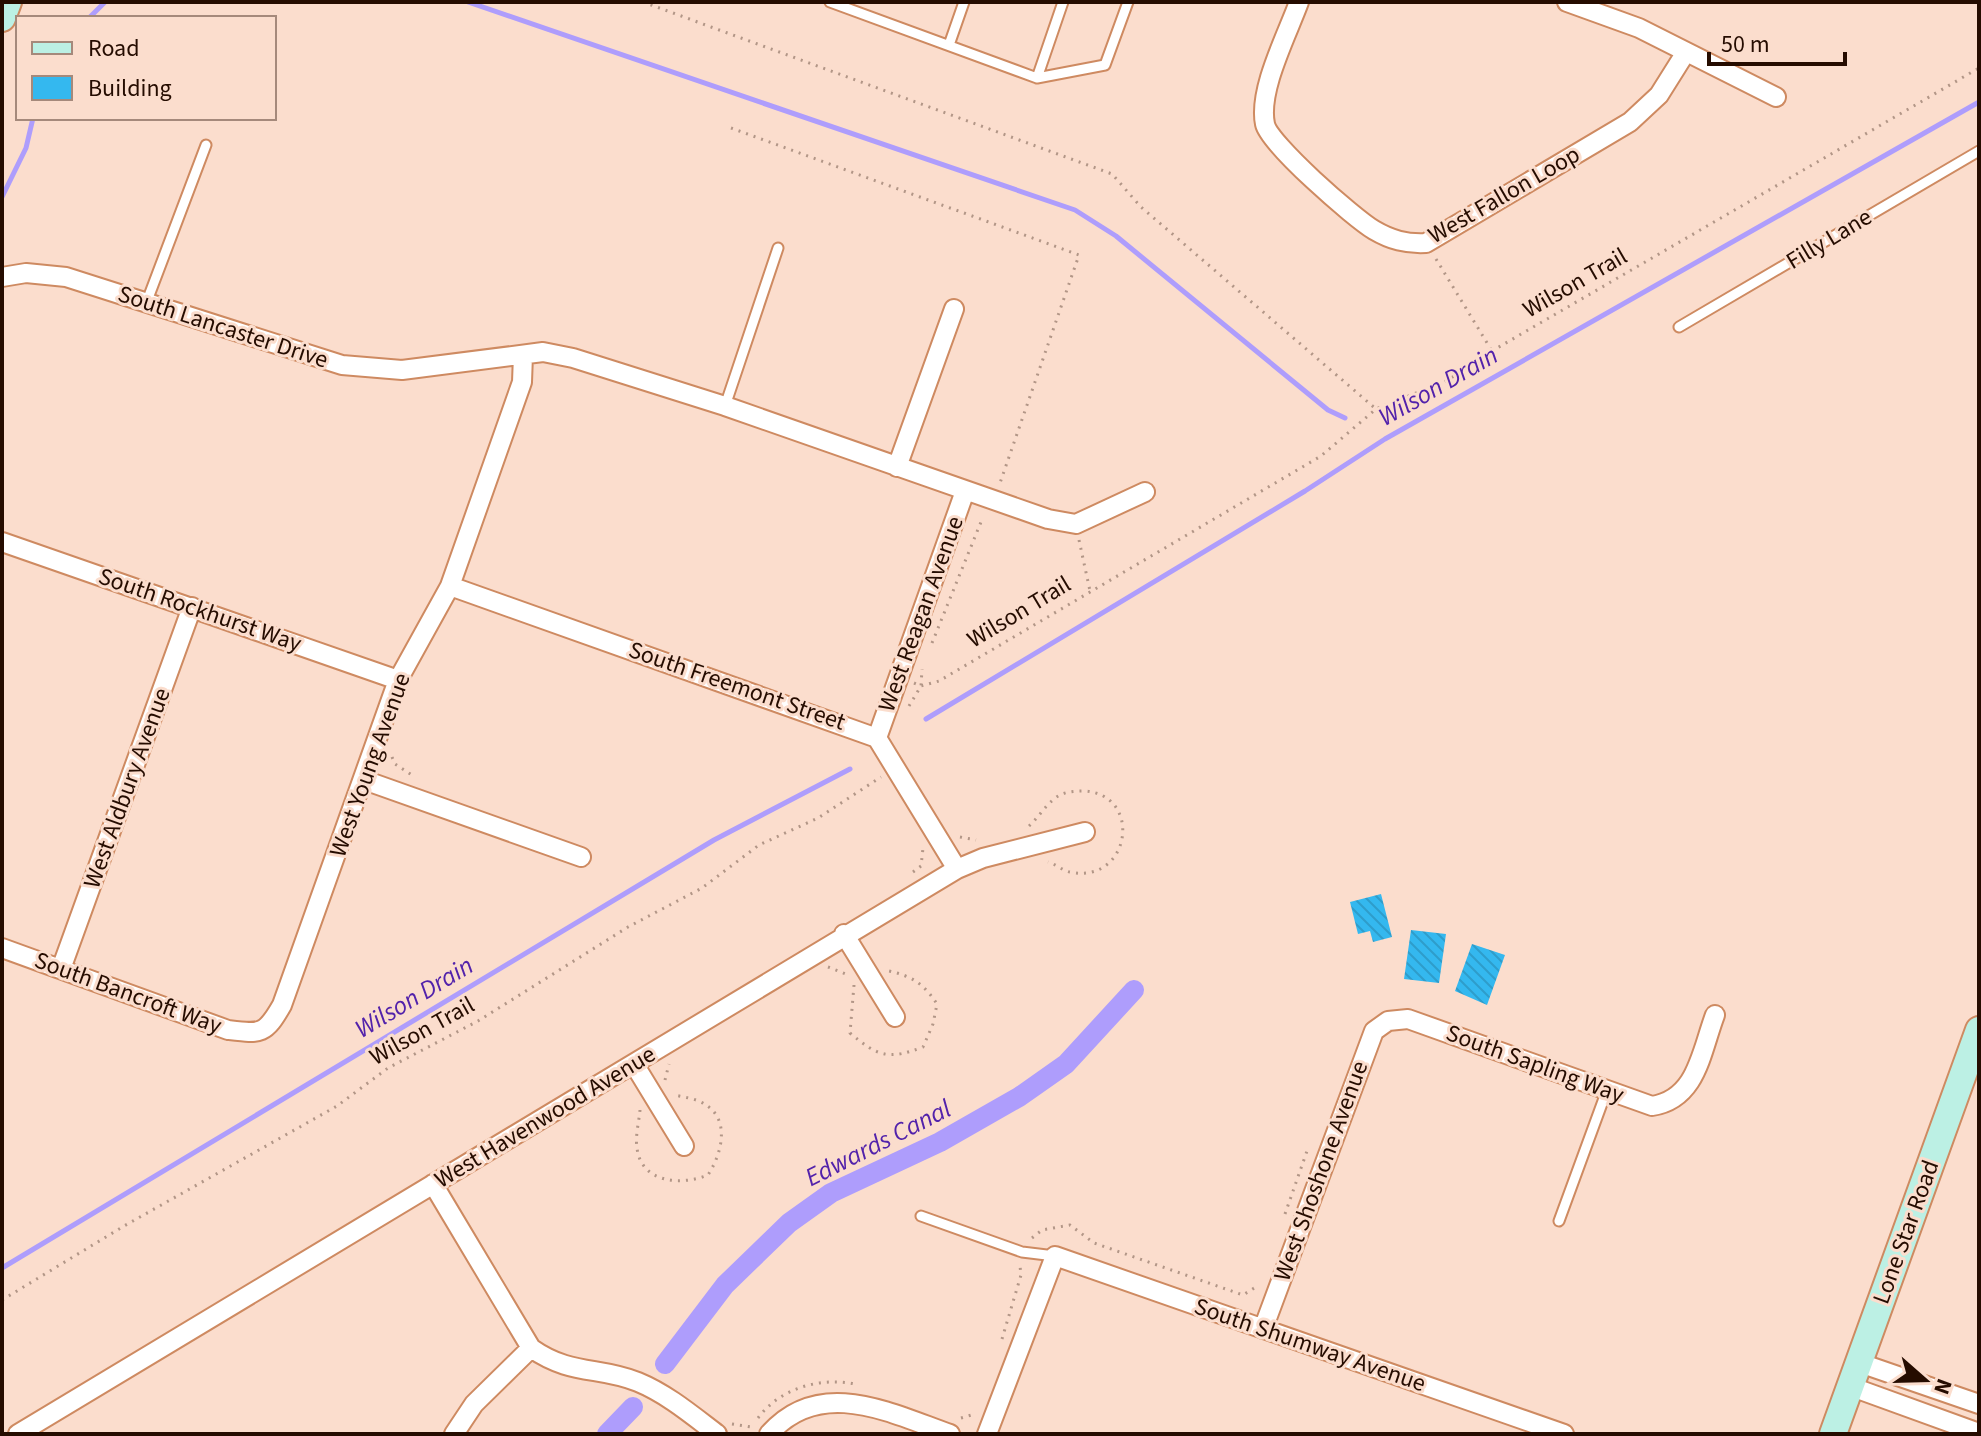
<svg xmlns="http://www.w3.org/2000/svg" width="1981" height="1436" viewBox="0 0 1981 1436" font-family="'Source Sans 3',sans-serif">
<defs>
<pattern id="building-back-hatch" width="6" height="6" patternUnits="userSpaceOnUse" patternTransform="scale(2)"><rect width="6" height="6" fill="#34b8ef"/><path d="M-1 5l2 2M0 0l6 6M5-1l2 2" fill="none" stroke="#2e9dcb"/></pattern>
</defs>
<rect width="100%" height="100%" fill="#fbddcd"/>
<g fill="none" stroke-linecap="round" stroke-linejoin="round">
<path stroke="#ae9dfc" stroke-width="5" d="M468,2L1075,210L1116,236L1328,410L1345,418
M89,18L105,2
M2,197L26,148L33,118
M926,719L1305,491L1385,439L1979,102
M2,1268L714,840L850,769"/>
<path stroke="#ae9dfc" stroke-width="20" d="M665,1364L725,1285L789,1223L831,1193L940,1142L1019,1097L1066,1064L1134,990
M607,1434L633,1407"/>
</g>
<path fill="url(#building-back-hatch)" d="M1381,894L1392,937L1373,942L1370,931L1358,934L1350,902Z
M1411,930L1446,934L1439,983L1404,979Z
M1472,944L1505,955L1487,1005L1455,991Z"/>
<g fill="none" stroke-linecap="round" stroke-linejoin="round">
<defs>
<path id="lane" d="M830,2L1037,78L1105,65L1128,2
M949,45L964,2
M1037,78L1063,2
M147,301L206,145
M1679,327L1979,151
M725,406L778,248
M921,1216L1022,1252L1055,1256
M1559,1221L1607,1090"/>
<path id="street" d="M1299,2C1287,35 1258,90 1265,124C1269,144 1354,218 1374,230C1391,240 1406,244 1426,243L1630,122L1659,95L1686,52
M1567,2L1639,28L1776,97
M2,277L26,273L66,277L342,365L402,370L543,352L573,358L725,406L1048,519L1076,524L1145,492
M897,467L954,309
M2,542L398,680
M450,586L877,738L957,869
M877,738L965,491
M364,780L581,857
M844,934L895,1017
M2,948L228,1030C261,1034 265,1035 282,1005L398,680L450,586L522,382L523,355
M61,969L192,607
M634,1064L684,1146
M433,1184L531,1348C571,1376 598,1366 638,1382C667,1394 692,1415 717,1434
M1263,1329L1374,1031L1388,1021L1408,1019L1652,1106C1697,1099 1701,1052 1715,1015
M1860,1363L1979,1404
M1852,1387L1979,1433
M18,1434L957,869L983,858L1085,832
M454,1434L474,1404L531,1348
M769,1434C820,1376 890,1413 950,1434
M987,1434L1055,1256L1564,1434"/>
<path id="secondary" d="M2,18L8,2
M1833,1434L1979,1030"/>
</defs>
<use href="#lane" stroke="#ce8a61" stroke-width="13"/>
<use href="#street" stroke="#ce8a61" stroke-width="22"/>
<use href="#secondary" stroke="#ce8a61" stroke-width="30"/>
<path stroke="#b29687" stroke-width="3" stroke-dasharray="2 6" stroke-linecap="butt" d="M643,2L1112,174L1141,207L1376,409
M731,128L1079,255L1000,483
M1436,259L1492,351
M1079,540L1090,591
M932,643L983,517
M914,683L921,686L939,681L1321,456L1376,409L1448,380L1492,351L1979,68
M909,706L921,686L922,669
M392,757L395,764L415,777
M1029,826C1038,818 1045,806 1054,799C1062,792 1073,791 1083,791C1144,793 1131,885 1070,872C1063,871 1056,864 1048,862
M960,837L976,840
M913,872L921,866L923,848
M828,967L846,974
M854,985L850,1033C878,1057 889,1060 923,1047L933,1024L937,1004C924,984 912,976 889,971
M665,1080L669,1064
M640,1110C639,1122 635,1136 637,1148C641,1183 681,1186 708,1175C721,1155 731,1121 706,1105C698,1099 684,1097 674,1095
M1285,1214L1307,1151
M1032,1238L1042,1230L1070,1225L1094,1243L1243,1295L1259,1285
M2,1300L124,1226L337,1106L388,1068L478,1021L628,927L702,888L759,845L818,818L881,777
M1002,1339L1021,1275L1020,1266
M758,1418C780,1388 820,1377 855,1384
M961,1418L975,1414
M732,1424L751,1427"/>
<use href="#lane" stroke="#fff" stroke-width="9"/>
<use href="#street" stroke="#fff" stroke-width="18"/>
<use href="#secondary" stroke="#bcf0e4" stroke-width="26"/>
</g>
<g text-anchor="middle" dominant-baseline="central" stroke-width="6" stroke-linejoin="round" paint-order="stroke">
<g font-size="24" fill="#250c00" stroke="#fbddcd">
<text transform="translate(1504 195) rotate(-30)">West Fallon Loop</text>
<text transform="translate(1829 239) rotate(-31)">Filly Lane</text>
<text transform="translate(1575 283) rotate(-30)">Wilson Trail</text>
<text transform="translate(223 327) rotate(18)">South Lancaster Drive</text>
<text transform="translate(200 610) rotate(19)">South Rockhurst Way</text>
<text transform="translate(1019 612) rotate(-31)">Wilson Trail</text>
<text transform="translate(921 614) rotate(-70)">West Reagan Avenue</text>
<text transform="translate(737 686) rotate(19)">South Freemont Street</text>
<text transform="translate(370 765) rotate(-70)">West Young Avenue</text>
<text transform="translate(127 788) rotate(-70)">West Aldbury Avenue</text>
<text transform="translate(128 993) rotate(20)">South Bancroft Way</text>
<text transform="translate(422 1031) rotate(-29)">Wilson Trail</text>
<text transform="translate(1535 1064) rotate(20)">South Sapling Way</text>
<text transform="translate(545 1117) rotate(-31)">West Havenwood Avenue</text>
<text transform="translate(1321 1171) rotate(-70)">West Shoshone Avenue</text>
<text transform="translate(1906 1232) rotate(-70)">Lone Star Road</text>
<text transform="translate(1310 1345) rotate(19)">South Shumway Avenue</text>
</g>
<g font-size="26" font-style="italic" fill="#5222ab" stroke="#fbddcd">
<text transform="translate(1438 386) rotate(-30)">Wilson Drain</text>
<text transform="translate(414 997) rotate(-31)">Wilson Drain</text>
<text transform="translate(878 1143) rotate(-27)">Edwards Canal</text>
</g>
</g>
<rect width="1981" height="1436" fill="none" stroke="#250c00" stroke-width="8"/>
<rect x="16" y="16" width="260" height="104" fill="#fbddcd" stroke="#a5897b" stroke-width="2"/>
<rect x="32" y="42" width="40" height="12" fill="#bcf0e4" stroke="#a5897b" stroke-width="2"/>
<text x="88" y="56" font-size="24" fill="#250c00">Road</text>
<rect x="32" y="76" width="40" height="24" fill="#34b8ef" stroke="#a5897b" stroke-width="2"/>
<text x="88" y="96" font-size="24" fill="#250c00">Building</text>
<g transform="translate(1925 1380) rotate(110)" stroke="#fbddcd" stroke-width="6" paint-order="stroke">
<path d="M0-6L14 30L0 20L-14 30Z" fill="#250c00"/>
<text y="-12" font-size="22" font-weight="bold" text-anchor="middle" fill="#250c00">N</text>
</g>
<path d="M1709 52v12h136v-12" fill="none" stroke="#250c00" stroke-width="4"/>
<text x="1721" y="52" font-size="24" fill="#250c00" stroke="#fbddcd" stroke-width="6" paint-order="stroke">50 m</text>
</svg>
